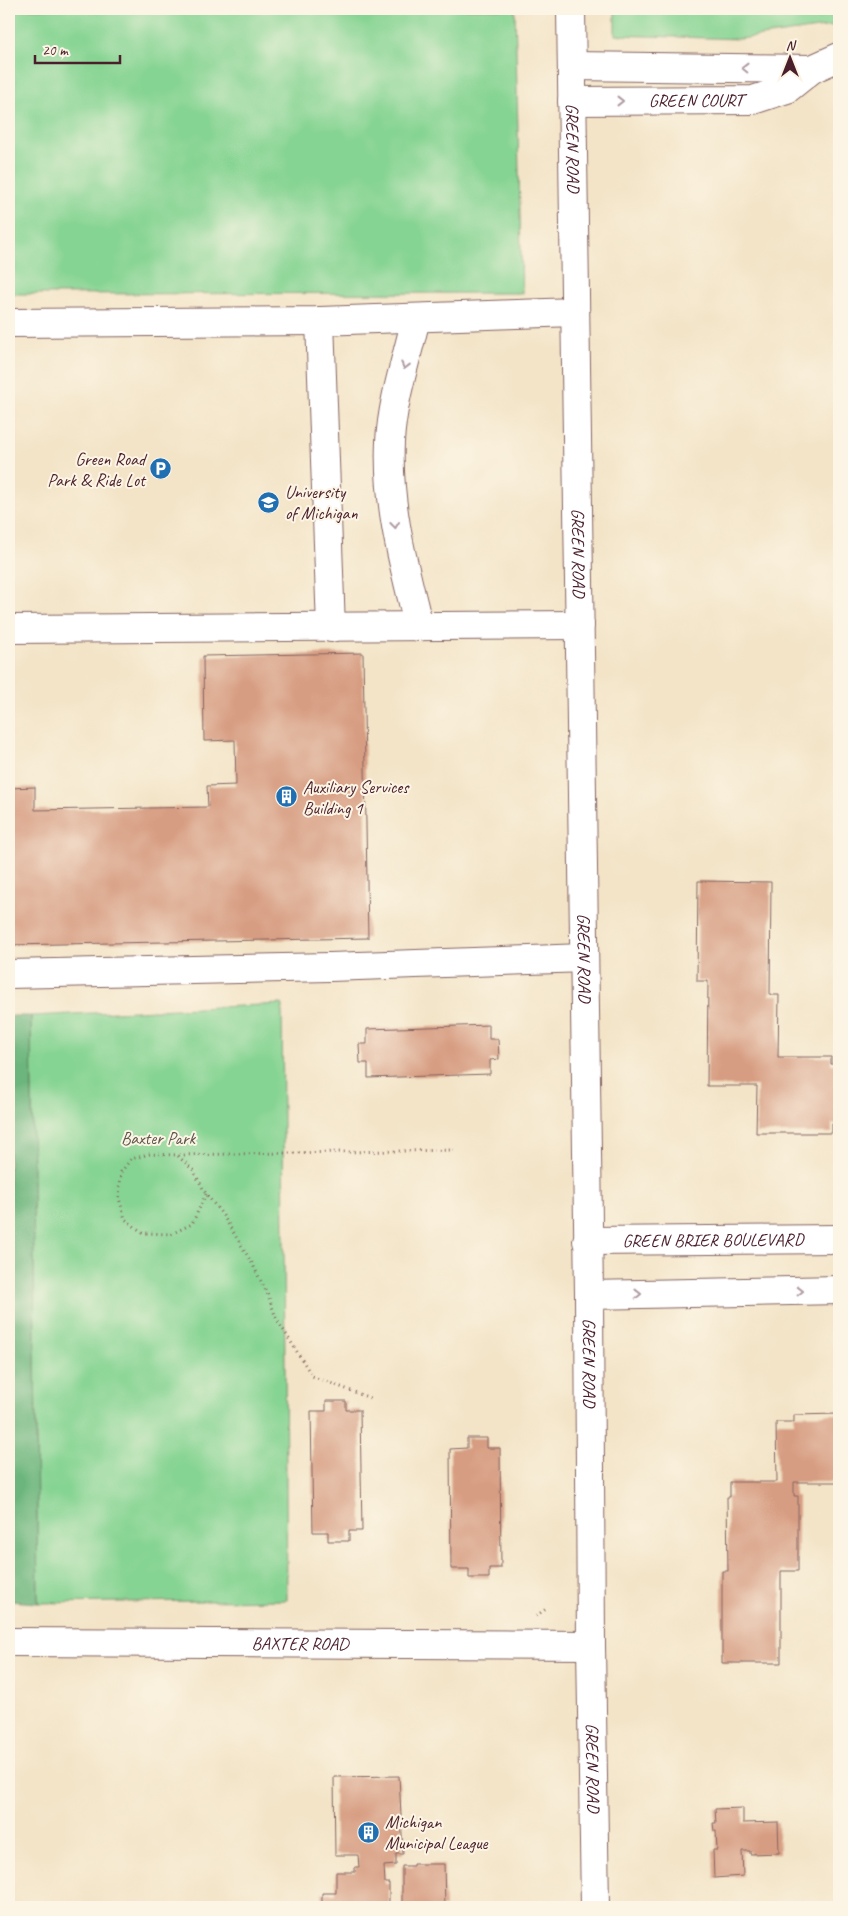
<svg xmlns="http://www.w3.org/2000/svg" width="848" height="1916" viewBox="0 0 848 1916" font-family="Caveat,sans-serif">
<rect width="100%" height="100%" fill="#fcf5e5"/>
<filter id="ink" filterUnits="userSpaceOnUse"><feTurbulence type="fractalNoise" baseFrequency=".02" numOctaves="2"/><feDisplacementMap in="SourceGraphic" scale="10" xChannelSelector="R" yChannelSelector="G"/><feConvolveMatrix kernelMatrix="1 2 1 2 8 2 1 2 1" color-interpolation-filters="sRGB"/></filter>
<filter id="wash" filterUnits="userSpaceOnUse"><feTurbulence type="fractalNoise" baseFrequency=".0096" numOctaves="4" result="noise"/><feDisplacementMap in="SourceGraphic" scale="20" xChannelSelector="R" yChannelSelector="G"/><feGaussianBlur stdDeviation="1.12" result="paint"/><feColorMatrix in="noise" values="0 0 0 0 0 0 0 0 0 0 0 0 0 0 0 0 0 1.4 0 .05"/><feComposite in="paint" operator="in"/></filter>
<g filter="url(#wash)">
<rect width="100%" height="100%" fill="#f3e4c7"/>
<path fill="#86d493" stroke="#687a5f" d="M9,9H515L522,293L9,294Z
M615,9H839V25L740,39L615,35Z
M282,1004L287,1600L38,1603L31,1016Z"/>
<path fill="#6cb67d" stroke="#5b6a54" d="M9,1016H31L38,1603L9,1601Z"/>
<g id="blocks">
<path fill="#d79d82" d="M363,653L368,938L9,945V788L35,787V810L208,807L207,786L236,785L235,740L204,741L203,656Z
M698,881L771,882L770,995H779L778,1057H831V1064H839V1124H832V1133H756L757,1086H707L708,981H697Z
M489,1025V1039H498L499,1059L490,1060V1074L368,1078V1063H360L359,1044H367V1029Z
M326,1401H346V1410H360L362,1531H349V1541H328V1532H313L311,1411H326Z
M839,1414V1482H794V1496H798V1571H781V1663H722V1571H728L727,1497H730V1482H777L776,1422H794V1415Z
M467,1438H487V1448H500L501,1568H489V1578H469V1569H451L450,1449L467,1448Z
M399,1776L403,1854H396V1865L384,1866L385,1883H389V1907H322V1893H336V1872H355V1867H359L358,1855H335L334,1777Z
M743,1808V1823L778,1822L779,1853L750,1854V1851H742L743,1876L714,1878L713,1850H717L716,1831H714L713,1823H716L715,1809Z
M413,1864H444L445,1907H402V1866H413Z"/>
</g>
</g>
<g filter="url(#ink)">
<use href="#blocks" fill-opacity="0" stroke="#856462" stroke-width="1"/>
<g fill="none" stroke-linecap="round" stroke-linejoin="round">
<defs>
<g id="minor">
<path id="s1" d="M571,9L589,1295L591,1645L595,1907"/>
<path d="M572,66L812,69"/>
<path id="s2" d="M572,101L753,100L787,89L812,69L839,57"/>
<path d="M416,318C407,358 392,401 390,442C387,506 404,566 419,627"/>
<path d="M320,321L331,628"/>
<path d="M9,323L320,321L575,312"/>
<path d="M9,629L580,625"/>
<path d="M9,974L330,967L584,958"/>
<path id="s3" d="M587,1241L839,1239"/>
<path d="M589,1295L839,1290"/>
<path id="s4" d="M9,1642L591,1645"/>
</g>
</defs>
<use href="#minor" stroke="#856462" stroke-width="30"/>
<path stroke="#856462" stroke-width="3" stroke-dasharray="1 4" stroke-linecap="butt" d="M178,1156L193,1170L206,1194L222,1214L252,1263L268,1295L276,1318L312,1376L370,1398
M206,1194L192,1224L171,1234L143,1233L125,1219L119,1198L121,1172L131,1159L150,1154L178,1155L454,1150
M536,1616L546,1609"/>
<use href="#minor" stroke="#fff" stroke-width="28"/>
</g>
<defs><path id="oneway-chevron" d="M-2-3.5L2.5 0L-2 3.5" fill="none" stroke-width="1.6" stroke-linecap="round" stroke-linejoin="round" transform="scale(1.25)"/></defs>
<g stroke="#ae9aa0">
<use href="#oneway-chevron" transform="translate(745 68) rotate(-179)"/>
<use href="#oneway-chevron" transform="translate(620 101)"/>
<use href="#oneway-chevron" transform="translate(405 366) rotate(104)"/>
<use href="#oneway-chevron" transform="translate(395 525) rotate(83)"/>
<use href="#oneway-chevron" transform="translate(800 1291) rotate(-1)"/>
<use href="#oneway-chevron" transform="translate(638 1294) rotate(-1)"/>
</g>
</g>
<defs>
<symbol id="parking-disc" viewBox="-11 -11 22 22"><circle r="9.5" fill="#1f6fb2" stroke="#fcf5e5"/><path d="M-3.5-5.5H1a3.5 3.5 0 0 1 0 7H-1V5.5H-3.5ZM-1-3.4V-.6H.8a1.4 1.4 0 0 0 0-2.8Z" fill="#fff"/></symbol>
<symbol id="university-disc" viewBox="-11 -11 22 22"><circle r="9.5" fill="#1f6fb2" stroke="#fcf5e5"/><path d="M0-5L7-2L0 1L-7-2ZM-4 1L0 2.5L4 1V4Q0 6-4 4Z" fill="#fff"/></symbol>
<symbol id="building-disc" viewBox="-11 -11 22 22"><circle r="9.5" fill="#1f6fb2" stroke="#fcf5e5"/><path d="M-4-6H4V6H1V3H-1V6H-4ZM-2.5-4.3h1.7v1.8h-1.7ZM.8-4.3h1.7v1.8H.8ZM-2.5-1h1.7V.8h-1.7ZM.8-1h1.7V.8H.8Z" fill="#fff"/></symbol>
</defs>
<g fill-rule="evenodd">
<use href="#parking-disc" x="148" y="456" width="25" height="25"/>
<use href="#university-disc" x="256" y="490" width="25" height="25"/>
<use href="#building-disc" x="274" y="784" width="25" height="25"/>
<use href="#building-disc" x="356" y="1820" width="25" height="25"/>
</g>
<g text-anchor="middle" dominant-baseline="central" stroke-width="4" stroke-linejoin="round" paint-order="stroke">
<g font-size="18" fill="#4a1f2b" stroke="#fcf5e5">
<text stroke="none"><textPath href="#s2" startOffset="124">GREEN COURT</textPath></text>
<text stroke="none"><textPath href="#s1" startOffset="139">GREEN ROAD</textPath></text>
<text stroke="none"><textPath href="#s1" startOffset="544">GREEN ROAD</textPath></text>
<text stroke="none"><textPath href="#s1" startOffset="949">GREEN ROAD</textPath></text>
<text stroke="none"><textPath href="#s3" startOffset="126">GREEN BRIER BOULEVARD</textPath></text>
<text stroke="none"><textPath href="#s1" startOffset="1354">GREEN ROAD</textPath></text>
<text stroke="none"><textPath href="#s4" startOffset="291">BAXTER ROAD</textPath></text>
<text stroke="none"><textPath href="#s1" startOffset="1759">GREEN ROAD</textPath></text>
</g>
<g font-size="18" fill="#4a1f2b" stroke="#fcf5e5" text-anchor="start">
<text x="145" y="459" text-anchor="end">Green Road<tspan x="145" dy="21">Park &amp; Ride Lot</tspan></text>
<text x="285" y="492">University<tspan x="285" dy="21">of Michigan</tspan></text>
<text x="303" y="787">Auxiliary Services<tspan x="303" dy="21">Building 1</tspan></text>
<text x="385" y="1822">Michigan<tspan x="385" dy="21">Municipal League</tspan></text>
</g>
<g font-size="18" fill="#5c554a" stroke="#fcf5e5">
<text x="158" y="1138">Baxter Park</text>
</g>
</g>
<rect width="848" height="1916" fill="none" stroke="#fcf5e5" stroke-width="30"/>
<g transform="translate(790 58)" stroke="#fcf5e5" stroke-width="4" paint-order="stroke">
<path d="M0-4L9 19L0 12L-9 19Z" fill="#4a1f2b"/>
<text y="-8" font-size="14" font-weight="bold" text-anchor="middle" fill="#4a1f2b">N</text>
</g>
<path d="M35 55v8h85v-8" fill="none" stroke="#4a1f2b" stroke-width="2.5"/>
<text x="42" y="55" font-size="15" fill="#4a1f2b" stroke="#fcf5e5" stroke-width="4" paint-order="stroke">20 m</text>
</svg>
